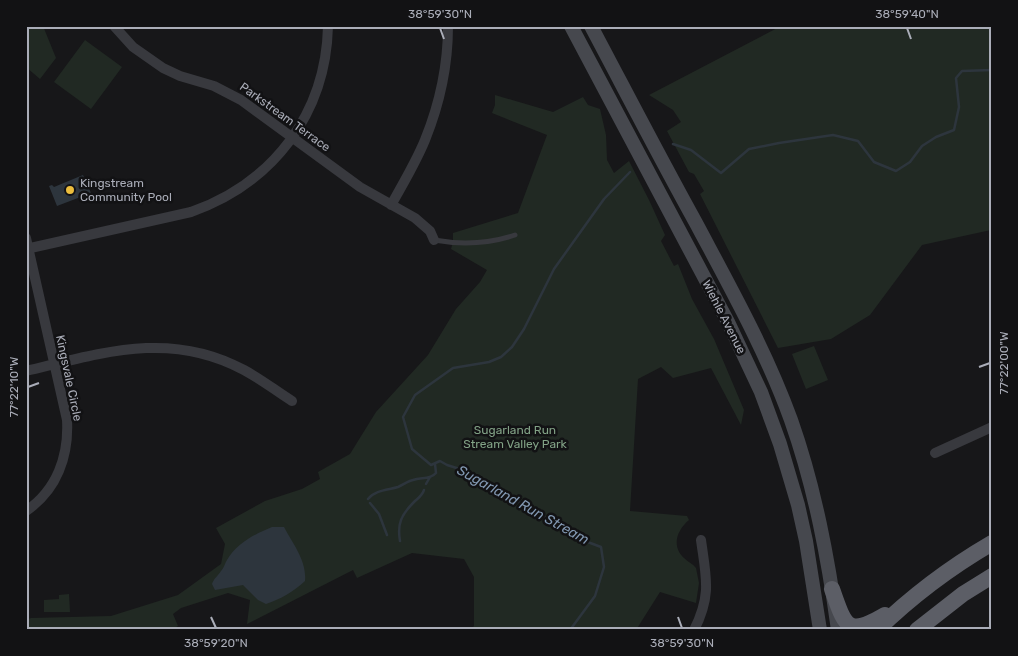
<svg xmlns="http://www.w3.org/2000/svg" width="1018" height="656" viewBox="0 0 1018 656" font-family="Rubik,sans-serif">
<rect width="100%" height="100%" fill="#171719"/>
<path fill="#212923" d="M26,26H43L56,58L40,79L26,67Z
M781,26H992V222L991,230L922,245L870,315L831,339L778,348L700,194L704,191L694,174L689,172L667,131L681,122L673,110L649,95Z
M85,40L122,67L91,109L54,82Z
M495,95L553,112L583,97L588,105L600,109L606,135L607,160L614,173L629,161L649,200L665,235L661,241L674,266L678,264L692,299L714,339L744,410L741,425L711,368L673,378L661,367L638,379L630,511L687,516L689,520C677,530 671,546 684,558C688,562 693,564 696,568L699,583L696,603L660,592L636,630H470L474,626V577L464,559L412,553L357,578L353,570L247,624L250,600L228,593L181,608L173,614L178,626L171,630H41L26,628V620L31,618L111,616L178,595L221,564L225,544L216,528L265,501L302,489L320,479L318,472L350,454L376,412L428,355L456,309L480,282L487,270L451,249L453,242V233L518,213L547,135L492,113L495,105Z
M814,346L828,380L806,389L792,354Z
M69,594L70,612H44V600L59,599V595Z"/>
<path fill="#2d353d" d="M83,175L91,193L57,206L49,186L52,185L54,187Z
M272,527H284C293,544 307,561 305,581C293,592 281,599 266,604L258,600L243,585L215,590L212,584C214,578 218,576 221,571C224,568 225,563 227,560C237,543 255,534 272,527Z"/>
<g fill="none" stroke-linecap="round" stroke-linejoin="round">
<path stroke="#2d353d" stroke-width="2.5" d="M673,144L691,150L721,173L749,149L779,143L833,135L858,141L874,162L896,171L910,162L922,146L936,137L954,130L959,107L956,78L962,71L992,70
M426,484L430,477
M368,499C375,490 388,490 398,487C403,485 408,481 413,480C421,477 430,480 436,473L435,464
M370,503L379,514L387,535
M400,541C397,524 401,515 414,502C418,498 422,496 424,490
M570,630L595,596L604,567L601,547L585,541L466,471L447,465L440,461L431,465L412,449L403,417L415,395L453,368L489,362L501,357L512,347L524,329L554,269L604,199L630,172"/>
<path stroke="#38393e" stroke-width="5" d="M434,240C462,245 488,244 515,235"/>
<path stroke="#38393e" stroke-width="10" d="M114,26L133,47L163,68L180,76L214,86L241,100L360,187L415,218L430,231L434,240
M391,205C403,184 416,162 425,140C440,103 448,65 448,26
M26,238L67,420C69,456 57,490 26,511
M26,249L191,212C273,183 326,114 328,26
M26,371C102,353 170,330 244,370C261,379 276,391 292,401
M935,453L992,427
M694,630C712,595 706,577 701,540"/>
<path stroke="#46484e" stroke-width="14" d="M571,26L728,322L761,392L780,444L798,505L806,541L820,630
M591,26C626,92 660,158 696,223C730,287 766,351 791,420C815,488 828,558 838,630"/>
<path stroke="#5c5e66" stroke-width="16" d="M832,589C845,625 846,638 885,615
M877,630C912,596 949,568 992,543
M917,630L963,594L992,576"/>
</g>
<path fill="none" stroke="#aaadb8" stroke-width="2" d="M440,28L444,39M907,28L911,39M979,367L990,363M28,387L39,383M211,617L216,628M678,617L682,628"/>
<circle fill="#ebbd3d" stroke="#121214" stroke-width="2" cx="70" cy="190" r="5"/>
<g text-anchor="middle" dominant-baseline="central" stroke-width="5" stroke-linejoin="round" paint-order="stroke">
<g font-size="12" fill="#aaadb8" stroke="#121214">
<text transform="translate(285 117) rotate(36)">Parkstream Terrace</text>
<text transform="translate(724 317) rotate(63)">Wiehle Avenue</text>
<text transform="translate(69 378) rotate(78)">Kingsvale Circle</text>
</g>
<g font-size="12" fill="#aaadb8" stroke="#121214" text-anchor="start">
<text x="80" y="183">Kingstream<tspan x="80" dy="14">Community Pool</tspan></text>
</g>
<g font-size="12" fill="#82a286" stroke="#121214">
<text x="515" y="430">Sugarland Run<tspan x="515" dy="14">Stream Valley Park</tspan></text>
</g>
<g font-size="14" font-style="italic" fill="#8298b2" stroke="#121214">
<text transform="translate(523 505) rotate(29)">Sugarland Run Stream</text>
</g>
</g>
<rect width="1018" height="656" fill="none" stroke="#121214" stroke-width="55"/>
<rect x="28" y="28" width="962" height="600" fill="none" stroke="#aaadb8" stroke-width="2"/>
<g font-size="12" text-anchor="middle" fill="#aaadb8">
<text x="440" y="18">38°59'30"N</text>
<text x="907" y="18">38°59'40"N</text>
<text transform="translate(1004 363) rotate(-90)" y="4">77°22'00"W</text>
<text transform="translate(14 387) rotate(-90)" y="4">77°22'10"W</text>
<text x="216" y="647">38°59'20"N</text>
<text x="682" y="647">38°59'30"N</text>
</g>
</svg>
